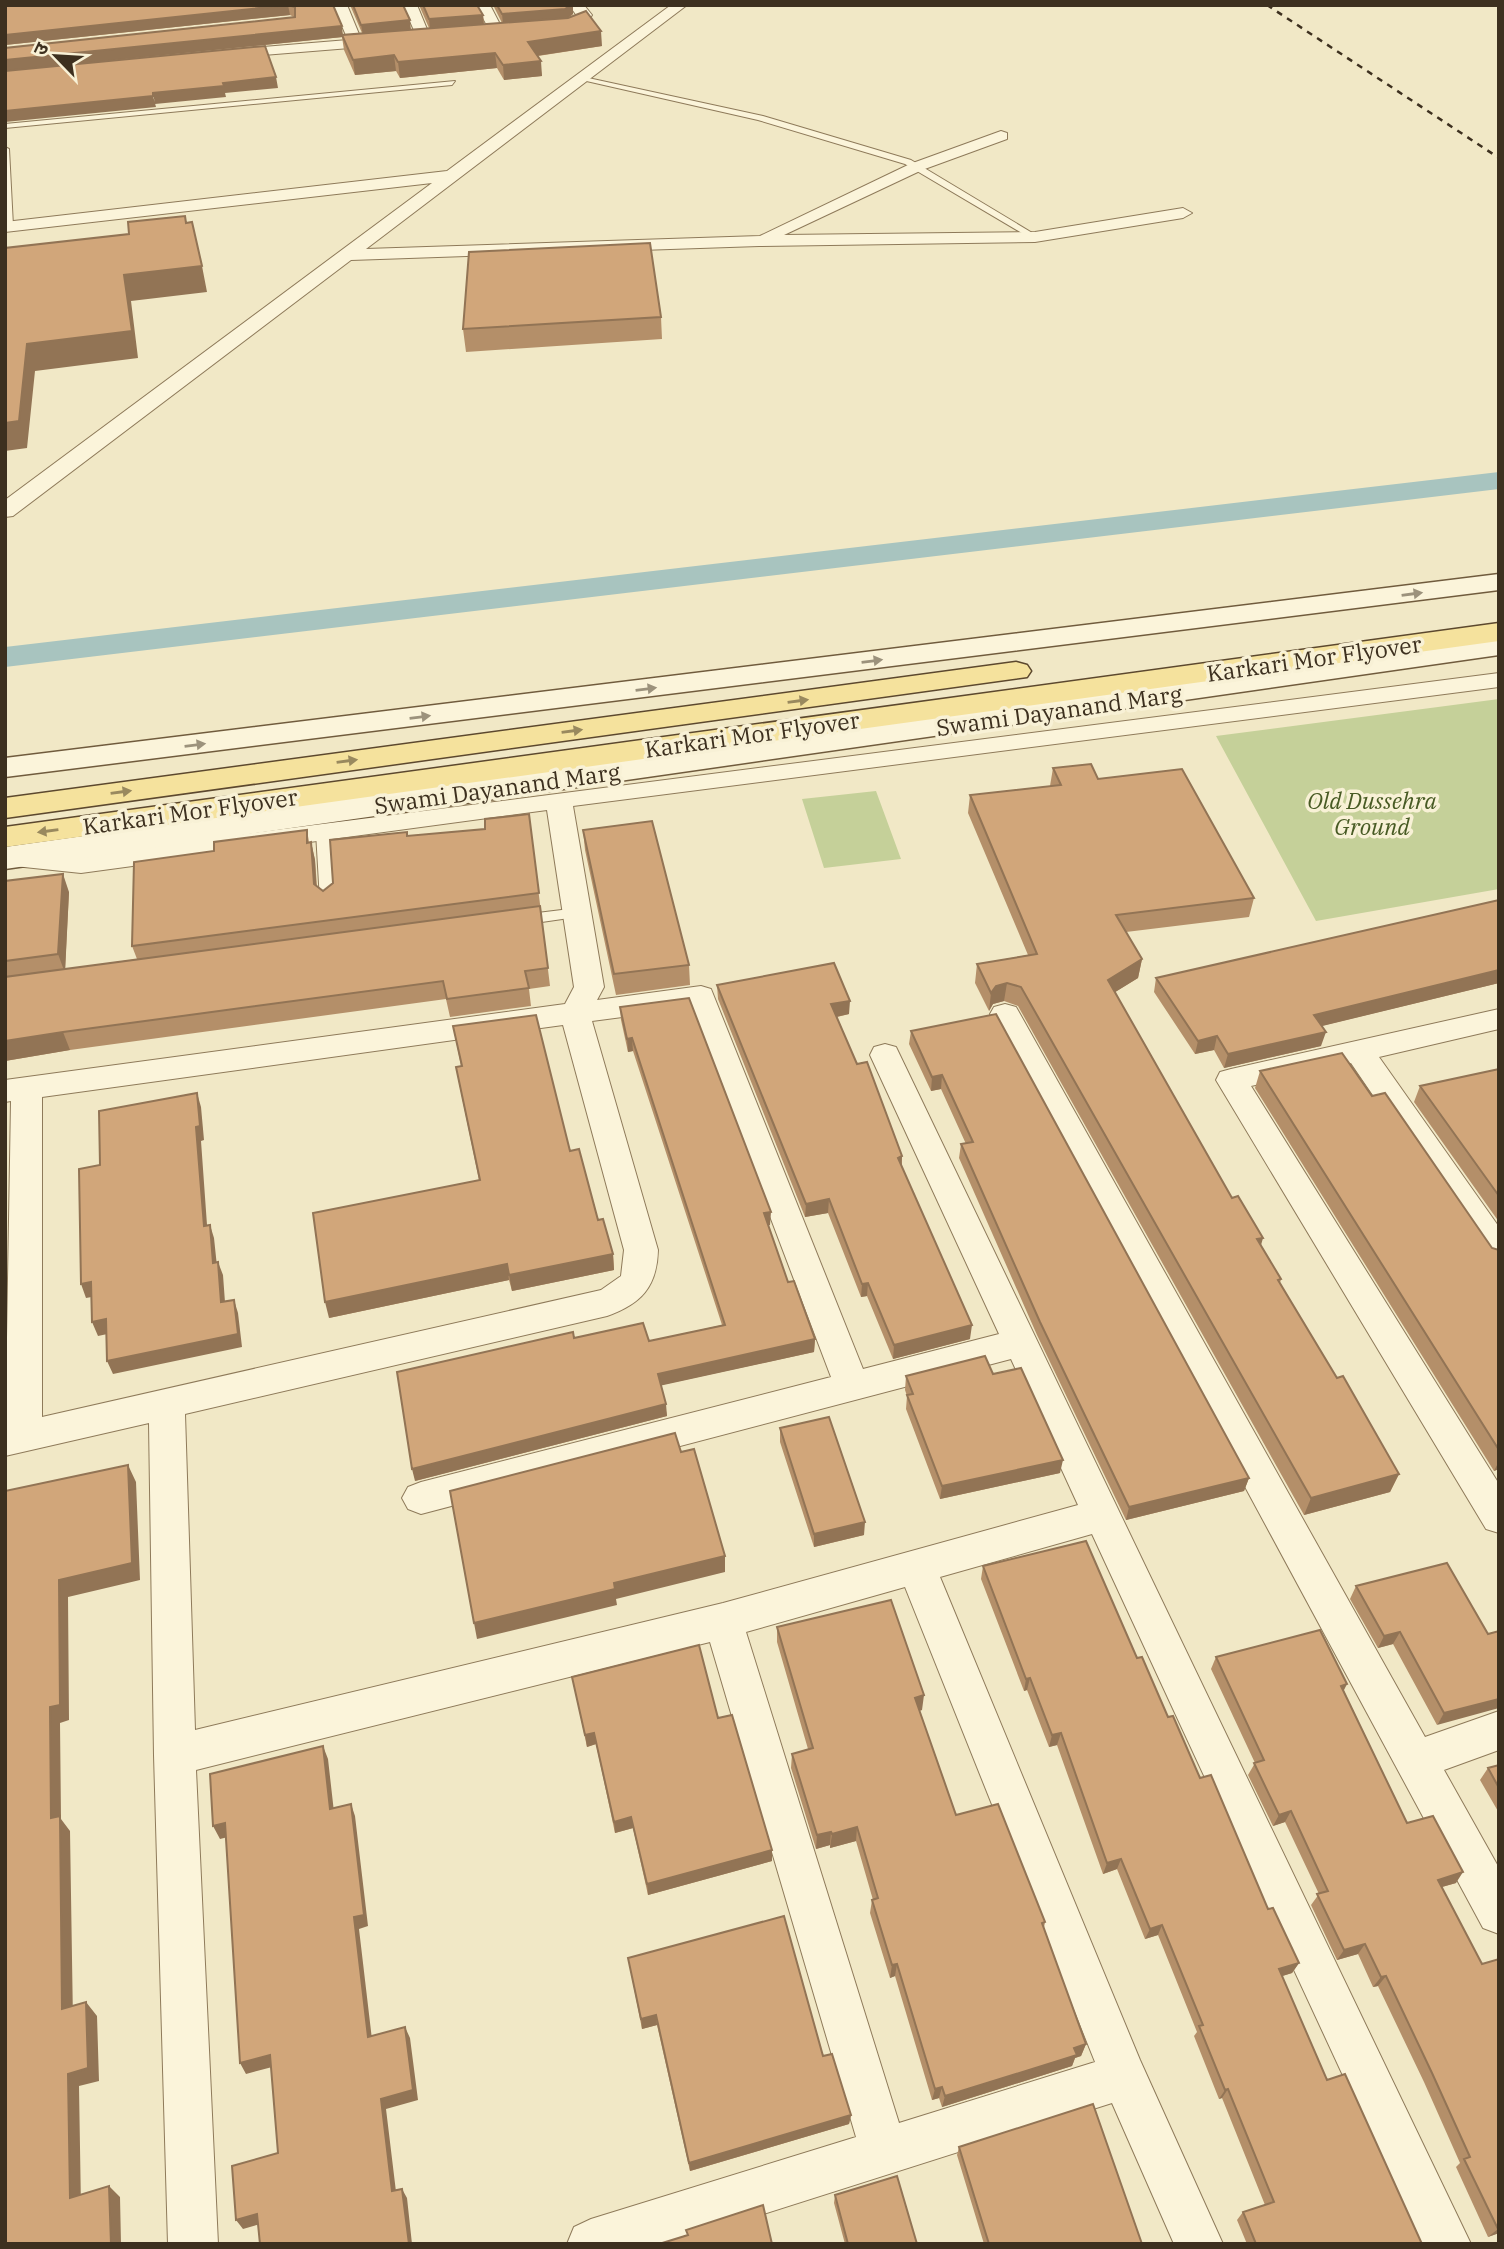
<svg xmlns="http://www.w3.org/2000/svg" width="1504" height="2249" viewBox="0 0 1504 2249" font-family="'IBM Plex Serif','Noto Sans Devanagari',serif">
<rect width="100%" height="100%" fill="#f1e8c6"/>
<path fill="#c5d099" d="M1499,699V889L1316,921L1216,736Z
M876,791L901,859L824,868L802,799Z"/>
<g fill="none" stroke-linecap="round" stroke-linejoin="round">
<path fill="#a8c4bf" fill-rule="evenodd" d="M1499,472V489L5,667V647Z"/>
<defs>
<path id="lane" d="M579,76L763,116L911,160L1039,237L1032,239L905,164L758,120L582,80Z
M455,81L452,85L5,128V124Z
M5,147L9,149L13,226L9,229L5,227Z
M323,828L330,832L334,901L327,906L320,901L316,832Z
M578,908L583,910L585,913L583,916L521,925L514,920L521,915Z"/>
<path id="street" d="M333,5H347L361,39L387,37L394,41L387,45L226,58L219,54L226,50L348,40Z
M403,5H417L431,39L429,42H419Z
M476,5H490L504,32L502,35H492Z
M569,5H584L592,15C584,31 561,33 545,30V24L566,22L577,16Z
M671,5H687L366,249L760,236L910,164L1001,131L1007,133V139L922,170L784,235L1035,232L1183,208L1192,213L1183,218L1035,242L759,246L351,260L13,516L5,517V500L432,183L5,232V222L447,171Z
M1499,673V687L573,806L604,987L597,1000L701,986L711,989L863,1369L999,1334L870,1055L874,1047L885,1044L896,1047L1471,2244H1421L1092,1534L940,1577L1140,2060L1223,2244H1174L1112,2103L669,2244H567L574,2227L591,2219L856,2137L710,1642L196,1770L218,2244H168L154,1755L149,1423L5,1456L11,1101L5,1102V1080L565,1004L574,987L547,810L81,873L5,865V851L81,855ZM691,1008L831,1377L421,1482L408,1487L402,1498L408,1509L421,1514L1011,1359L1078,1505L723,1603L195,1730L185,1414L607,1316C641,1304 657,1287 658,1250L592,1021ZM563,1025L624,1250L621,1276L601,1290L42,1417V1097ZM905,1587L1095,2062L899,2123L746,1632Z
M1005,1004L1016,1007L1020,1014L1425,1737L1499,1711V1750L1444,1770L1499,1868V1934L1483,1928L990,1014L994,1007Z
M1499,1009V1029L1379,1057L1499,1227V1266L1487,1262L1351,1063L1251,1086L1499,1484V1533L1486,1529L1216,1080L1220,1072L1231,1069Z"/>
<path id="secondary" d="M1499,574V590L5,777V758Z
M1499,637V655L5,869V847Z"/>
<path id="primary" d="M1499,623V641L5,847V827Z
M1016,662L1027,665L1031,671L1027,677L5,818V798Z"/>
</defs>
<use href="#lane" stroke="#8e7a5a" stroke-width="2"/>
<use href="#street" stroke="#8e7a5a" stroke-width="2"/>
<use href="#secondary" stroke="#705b3d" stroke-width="3"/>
<use href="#primary" stroke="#5c482e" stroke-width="3"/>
<use href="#lane" fill="#fbf4da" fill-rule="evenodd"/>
<use href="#street" fill="#fbf4da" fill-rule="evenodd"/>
<use href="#secondary" fill="#fbf4da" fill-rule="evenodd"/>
<use href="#primary" fill="#f5e29d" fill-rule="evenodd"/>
<path stroke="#3d301f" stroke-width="2.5" stroke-dasharray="6 6" stroke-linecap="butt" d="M1267,5L1499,158"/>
</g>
<path fill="#b48f69" d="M5,5H333L343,35L362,33L350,5H403L411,30L429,28L419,5H477L483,15L484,24L502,23L493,5H573V14L569,18L602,46L538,56L542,76L504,80L497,68L400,78L396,71L355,75L344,50L342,37L5,71L294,17L290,15L5,45Z
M661,317L662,339L466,352L463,329Z
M1053,768L1098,779L1254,898L1249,917L1126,932L1142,959L1138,978L1115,992L1232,1198L1281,1279L1280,1283L1337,1378L1399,1474L1390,1492L1304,1515L1018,1006L1004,1001L993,1004L989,1011L975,983L977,964L1028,955L968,813L970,795L1050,786Z
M529,814L550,986L529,989L531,1006L450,1017L446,999L70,1050L5,1061V881L69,892L65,969L137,959L132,946L214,851L307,830L309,842H311L315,860L317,886L323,891L408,836L485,829Z
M583,830L689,965L690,985L616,995L585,850Z
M1499,900V983L1321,1026V1046L1224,1068L1214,1050L1195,1054L1154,992L1156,978Z
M717,985L849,1014L837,1017L857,1064L902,1156V1167L970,1339L893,1359L867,1296L861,1297L828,1213L805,1217L718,999Z
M620,1007L770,1225H768L788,1282L815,1339L814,1352L661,1385L667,1416L415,1481L574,1338L649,1341L722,1325L633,1051L628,1052L621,1020Z
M453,1026L570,1151L598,1220L613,1254L614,1270L512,1291L509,1280L329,1318L479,1180L459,1083L456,1067L461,1066Z
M911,1031L1249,1478L1244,1491L1126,1520L1037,1335L959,1158L961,1144H966L941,1089L931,1091L909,1044Z
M1499,1069V1222L1414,1102L1420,1086Z
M1260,1071L1372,1096L1492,1248L1499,1250V1469L1494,1471L1255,1088Z
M993,1374L1060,1473L940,1499L906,1409L907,1396L905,1390L906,1376Z
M780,1428L864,1535L814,1547L780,1442Z
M983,1566L1137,1658L1268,1909L1299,1963L1292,1973L1282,1976L1327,2080L1422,2244H1247L1237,2220L1243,2212L1265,2205L1222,2098L1219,2099L1194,2036L1197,2032L1158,1935L1145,1939L1117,1869L1103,1874L1057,1745L1049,1747L1027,1690L1024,1691L981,1579Z
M1356,1586L1488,1634L1499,1631L1437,1725L1393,1644L1378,1648L1350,1599Z
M777,1627L922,1710L919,1711L956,1815L1045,1922L1044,1928L1086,2044L1081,2056L1075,2058L1072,2066L942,2107L939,2098L932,2100L895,1976L890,1978L870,1913L872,1900H873L856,1841L830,1848V1845L816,1849L791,1768L792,1754L808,1749L777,1642Z
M1216,1657L1344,1691L1407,1823L1456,1883L1442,1887L1482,1964L1499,1959V2233L1488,2237L1456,2167L1460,2163L1424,2082L1378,1986L1373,1987L1358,1954L1337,1960L1311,1905L1319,1894L1285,1822L1273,1826L1248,1775L1255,1763L1211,1669Z
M572,1677L718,1718L772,1850V1861L648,1895L633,1828L615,1833L596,1744L587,1747Z
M1499,1765V1813L1480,1780L1488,1768Z
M628,1958L823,2056L851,2115L849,2124L690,2171L657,2025L642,2029Z
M959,2147L1142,2244H984L957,2155Z
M835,2195L917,2244H845L834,2203Z"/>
<path fill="#927455" d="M288,5L290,15L5,45V35Z
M573,5V14L566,19L503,24L502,14Z
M483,15L484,26L430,29L429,19Z
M410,20L411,31L363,35L361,25Z
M342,26L343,37L5,71V60Z
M601,31L602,46L529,57L528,42Z
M495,53L497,68L400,78L398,62Z
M394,55L396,71L355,75L353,60Z
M541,61L542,76L504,80L503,65Z
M276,77L278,88L225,93L226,97L155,104L153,93L223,83Z
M153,96L156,107L5,122V111Z
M202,266L207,292L131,301L138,358L35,371L27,448L5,451V423L27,344L124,275Z
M311,842L315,860L317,901L314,884Z
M63,874L69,892L65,973L58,954Z
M1142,959L1138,978L1104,999L1108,980Z
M1499,970V983L1310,1029L1314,1015Z
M1007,983L1004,1001L993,1004L989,1011L991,993L996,986Z
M850,1001L849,1014L831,1018V1004Z
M63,1032L70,1050L5,1061V1041Z
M1326,1032L1321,1046L1224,1068L1228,1054Z
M1217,1036L1214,1050L1195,1054L1198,1041Z
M632,1038L633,1051L628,1052L627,1039Z
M942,1075L941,1089L931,1091L932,1077Z
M197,1093L201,1107L204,1140L201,1141L208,1239L204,1226L196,1127Z
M902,1156L901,1170L898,1158Z
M829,1199L828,1213L805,1217L806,1204Z
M771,1212L770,1225L764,1226V1213Z
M210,1225L214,1238L218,1276L213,1263Z
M1263,1238L1258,1256L1257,1239Z
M613,1254L614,1270L512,1291L509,1275Z
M218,1262L223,1275L226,1316L221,1302Z
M507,1264L509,1280L329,1318L325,1302Z
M91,1282L97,1296L86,1298L81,1284Z
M868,1283L867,1296L861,1297L862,1284Z
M234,1300L238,1313L242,1347L113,1374L107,1361Z
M106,1319L112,1333L98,1336L92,1322Z
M972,1325L970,1339L893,1359L894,1345Z
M815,1339L814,1352L659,1386L658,1374Z
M666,1404L667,1416L415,1481L412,1469Z
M1063,1460L1060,1473L940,1499L942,1486Z
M1499,1461V1469L1494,1471Z
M128,1465L136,1482L140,1580L68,1597L69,1720L60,1723L61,1819L70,1831L73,2022L62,2009L51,1818L50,1707L59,1580Z
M1399,1474L1390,1492L1304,1515L1311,1498Z
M1249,1478L1244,1491L1126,1520L1129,1507Z
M865,1522L864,1535L814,1547V1534Z
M725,1556V1572L616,1599L617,1605L477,1639L474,1623L614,1583Z
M1400,1632L1393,1644L1378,1648L1384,1636Z
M1030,1678L1027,1690L1024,1691L1026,1679Z
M1347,1684L1341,1696V1686Z
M924,1695L922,1710L913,1712L915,1698Z
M1499,1699V1708L1437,1725L1444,1713Z
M594,1733L596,1744L587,1747L585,1735Z
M1061,1733L1057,1745L1049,1747L1052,1735Z
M323,1746L328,1759L335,1821L330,1809Z
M351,1804L355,1816L368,1926L359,1929L373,2048L368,2037L354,1917Z
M1291,1811L1285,1822L1273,1826L1279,1815Z
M631,1817L633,1828L615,1833L614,1822Z
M225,1823L232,1836L220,1839L213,1826Z
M857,1827L856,1841L830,1848L832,1834Z
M831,1832L830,1845L816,1849L817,1835Z
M772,1850V1861L648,1895L647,1884Z
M1121,1859L1117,1869L1103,1874L1107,1863Z
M1463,1872L1456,1883L1431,1890L1438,1880Z
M1162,1925L1158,1935L1145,1939L1150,1929Z
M1365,1944L1358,1954L1337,1960L1344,1950Z
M1299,1963L1292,1973L1273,1979L1279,1969Z
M897,1964L895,1976L890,1978L892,1965Z
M1386,1976L1378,1986L1373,1987L1381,1977Z
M86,2002L97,2016L99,2081L79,2086L81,2209L70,2198L68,2074Z
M656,2015L657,2025L642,2029L641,2019Z
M405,2027L410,2038L418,2100L386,2109L397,2200L392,2191L381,2099Z
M1086,2044L1081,2056L1075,2058L1072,2066L942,2107L945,2096Z
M270,2055L276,2066L246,2074L240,2063Z
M942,2087L939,2098L932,2100L935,2089Z
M1228,2089L1222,2098L1219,2099L1225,2090Z
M851,2115L849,2124L690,2171L689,2163Z
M109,2186L120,2197L121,2244H111Z
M402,2189L407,2198L412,2244H409Z
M257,2214L264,2223L243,2229L236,2220Z
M1498,2229H1499V2233L1488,2237Z"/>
<path fill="#d1a67a" stroke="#927455" stroke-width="2" d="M5,5H333L342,26L5,60V48L295,17V7L288,5L5,35Z
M353,5H403L410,20L361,25Z
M423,5H477L483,15L429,19Z
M497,5H571L565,9L502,14Z
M586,11L601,31L528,42L541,61L503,65L495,53L398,62L394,55L353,60L342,35L568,18Z
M265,46L276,77L223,83L224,86L153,93V96L5,111V71Z
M185,216L186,223L192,222L202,266L124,275L132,331L27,344L19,421L5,423V248L129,234L128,222Z
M650,243L661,317L463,329L469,252Z
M1091,764L1098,779L1182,769L1254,898L1116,915L1142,959L1108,980L1232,1198L1238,1196L1263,1238L1257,1239L1281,1279L1278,1280L1337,1378L1343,1376L1399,1474L1311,1498L1021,987L1007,983L996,986L991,993L977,964L1037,954L970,795L1061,785L1053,768Z
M529,814L539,893L132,946L134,862L214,851V842L307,830V843L311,842L314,884L323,891L333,883L330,840L407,832V836L485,829V819Z
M652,821L689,965L614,974L583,830Z
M63,874L58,954L5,961V881Z
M1499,900V970L1314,1015L1326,1032L1228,1054L1217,1036L1198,1041L1156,978Z
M540,906L548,968L525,971L529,988L447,999L443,981L63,1032L5,1041V977Z
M834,963L850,1001L831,1004L857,1064L867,1062L902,1156L898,1158L972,1325L894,1345L868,1283L862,1284L829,1199L806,1204L717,985Z
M689,998L771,1212L764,1213L788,1282L794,1281L815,1339L658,1374L666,1404L412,1469L397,1372L573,1332L574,1338L643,1323L649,1341L725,1325L632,1038L627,1039L620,1007Z
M996,1014L1249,1478L1129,1507L1040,1322L961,1144L973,1142L942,1075L932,1077L911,1031Z
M536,1015L570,1151L579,1149L598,1220L603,1219L613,1254L509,1275L507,1264L325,1302L313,1213L480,1180L456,1067L462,1066L453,1026Z
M1342,1053L1372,1096L1385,1093L1492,1248L1499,1250V1450L1260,1071Z
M1499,1069V1196L1420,1086Z
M197,1093L200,1126L196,1127L204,1226L210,1225L213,1263L218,1262L221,1302L234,1300L238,1334L107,1361L106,1319L92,1322L91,1282L81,1284L79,1169L100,1165L99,1111Z
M985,1356L993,1374L1021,1368L1063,1460L942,1486L907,1395L913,1394L906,1376Z
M829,1417L865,1522L814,1534L780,1428Z
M675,1433L681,1452L694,1449L725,1556L614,1583L615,1589L474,1623L450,1491Z
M128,1465L132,1563L59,1580L60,1705L50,1707L51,1818L60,1816L62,2009L86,2002L88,2068L68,2074L70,2198L109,2186L111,2244H5V1491Z
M1086,1541L1137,1658L1142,1657L1168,1717L1173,1716L1200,1778L1211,1775L1268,1909L1273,1908L1299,1963L1279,1969L1327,2080L1345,2074L1422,2244H1256L1243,2212L1274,2202L1228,2089L1225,2090L1199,2026L1203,2025L1162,1925L1150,1929L1121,1859L1107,1863L1061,1733L1052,1735L1030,1678L1026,1679L983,1566Z
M1447,1563L1488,1634L1499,1631V1699L1444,1713L1400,1632L1384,1636L1356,1586Z
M891,1600L924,1695L915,1698L956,1815L998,1804L1045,1922L1042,1923L1086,2044L1074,2048L1077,2055L945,2096L942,2087L935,2089L897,1964L892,1965L872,1900L878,1898L857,1827L832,1834L831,1832L817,1835L792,1754L813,1748L777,1627Z
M1320,1630L1347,1684L1341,1686L1407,1823L1433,1816L1463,1872L1438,1880L1482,1964L1499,1959V2229H1498L1464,2159L1470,2157L1432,2073L1386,1976L1381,1977L1365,1944L1344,1950L1317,1894L1328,1891L1291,1811L1279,1815L1254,1763L1264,1760L1216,1657Z
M699,1645L718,1718L732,1715L772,1850L647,1884L631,1817L614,1822L594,1733L585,1735L572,1677Z
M323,1746L330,1809L351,1804L364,1915L354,1917L368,2037L405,2027L413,2090L381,2099L392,2191L402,2189L409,2244H260L257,2214L236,2220L232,2166L278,2153L270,2055L240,2063L225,1823L213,1826L210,1774Z
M1499,1765V1788L1488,1768Z
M784,1916L823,2056L832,2054L851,2115L689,2163L656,2015L641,2019L628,1958Z
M1093,2104L1142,2244H989L959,2147Z
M897,2176L917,2244H848L835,2195Z
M763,2205L772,2244H659L688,2235L686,2230Z"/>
<defs><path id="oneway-solid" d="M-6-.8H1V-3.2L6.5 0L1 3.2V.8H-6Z" transform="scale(1.75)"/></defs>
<g fill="#9c927c">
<use href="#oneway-solid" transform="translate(1412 594) rotate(-8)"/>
<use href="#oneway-solid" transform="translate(872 661) rotate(-7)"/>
<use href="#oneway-solid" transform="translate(646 689) rotate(-7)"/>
<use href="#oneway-solid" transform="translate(420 717) rotate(-7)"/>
<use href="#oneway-solid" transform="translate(195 745) rotate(-7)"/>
</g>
<g fill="#99895e">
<use href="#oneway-solid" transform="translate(798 701) rotate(-8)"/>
<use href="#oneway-solid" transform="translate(572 731) rotate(-8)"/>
<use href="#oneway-solid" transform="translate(347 761) rotate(-8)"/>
<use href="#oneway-solid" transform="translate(121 792) rotate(-8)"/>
<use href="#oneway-solid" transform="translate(48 831) rotate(172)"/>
</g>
<g text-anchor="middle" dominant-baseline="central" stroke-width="7" stroke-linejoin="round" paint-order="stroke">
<g font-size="23" fill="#3d301f" stroke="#f8f1d6">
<text transform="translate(1314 658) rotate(-8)">Karkari Mor Flyover</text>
<text transform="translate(1059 710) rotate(-8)">Swami Dayanand Marg</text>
<text transform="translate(752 734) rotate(-8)">Karkari Mor Flyover</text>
<text transform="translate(497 788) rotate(-8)">Swami Dayanand Marg</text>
<text transform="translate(190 811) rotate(-8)">Karkari Mor Flyover</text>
</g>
<g font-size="23" font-style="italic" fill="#485b24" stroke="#f8f1d6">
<text x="1372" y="800">Old Dussehra<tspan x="1372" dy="26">Ground</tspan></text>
</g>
</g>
<rect width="1504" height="2249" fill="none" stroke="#3d301f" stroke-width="14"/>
<g transform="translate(56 56) rotate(295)" stroke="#f8f1d6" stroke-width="5" paint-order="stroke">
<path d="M0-5L12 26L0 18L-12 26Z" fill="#3d301f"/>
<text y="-10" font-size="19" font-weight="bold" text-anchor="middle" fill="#3d301f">उ</text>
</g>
</svg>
